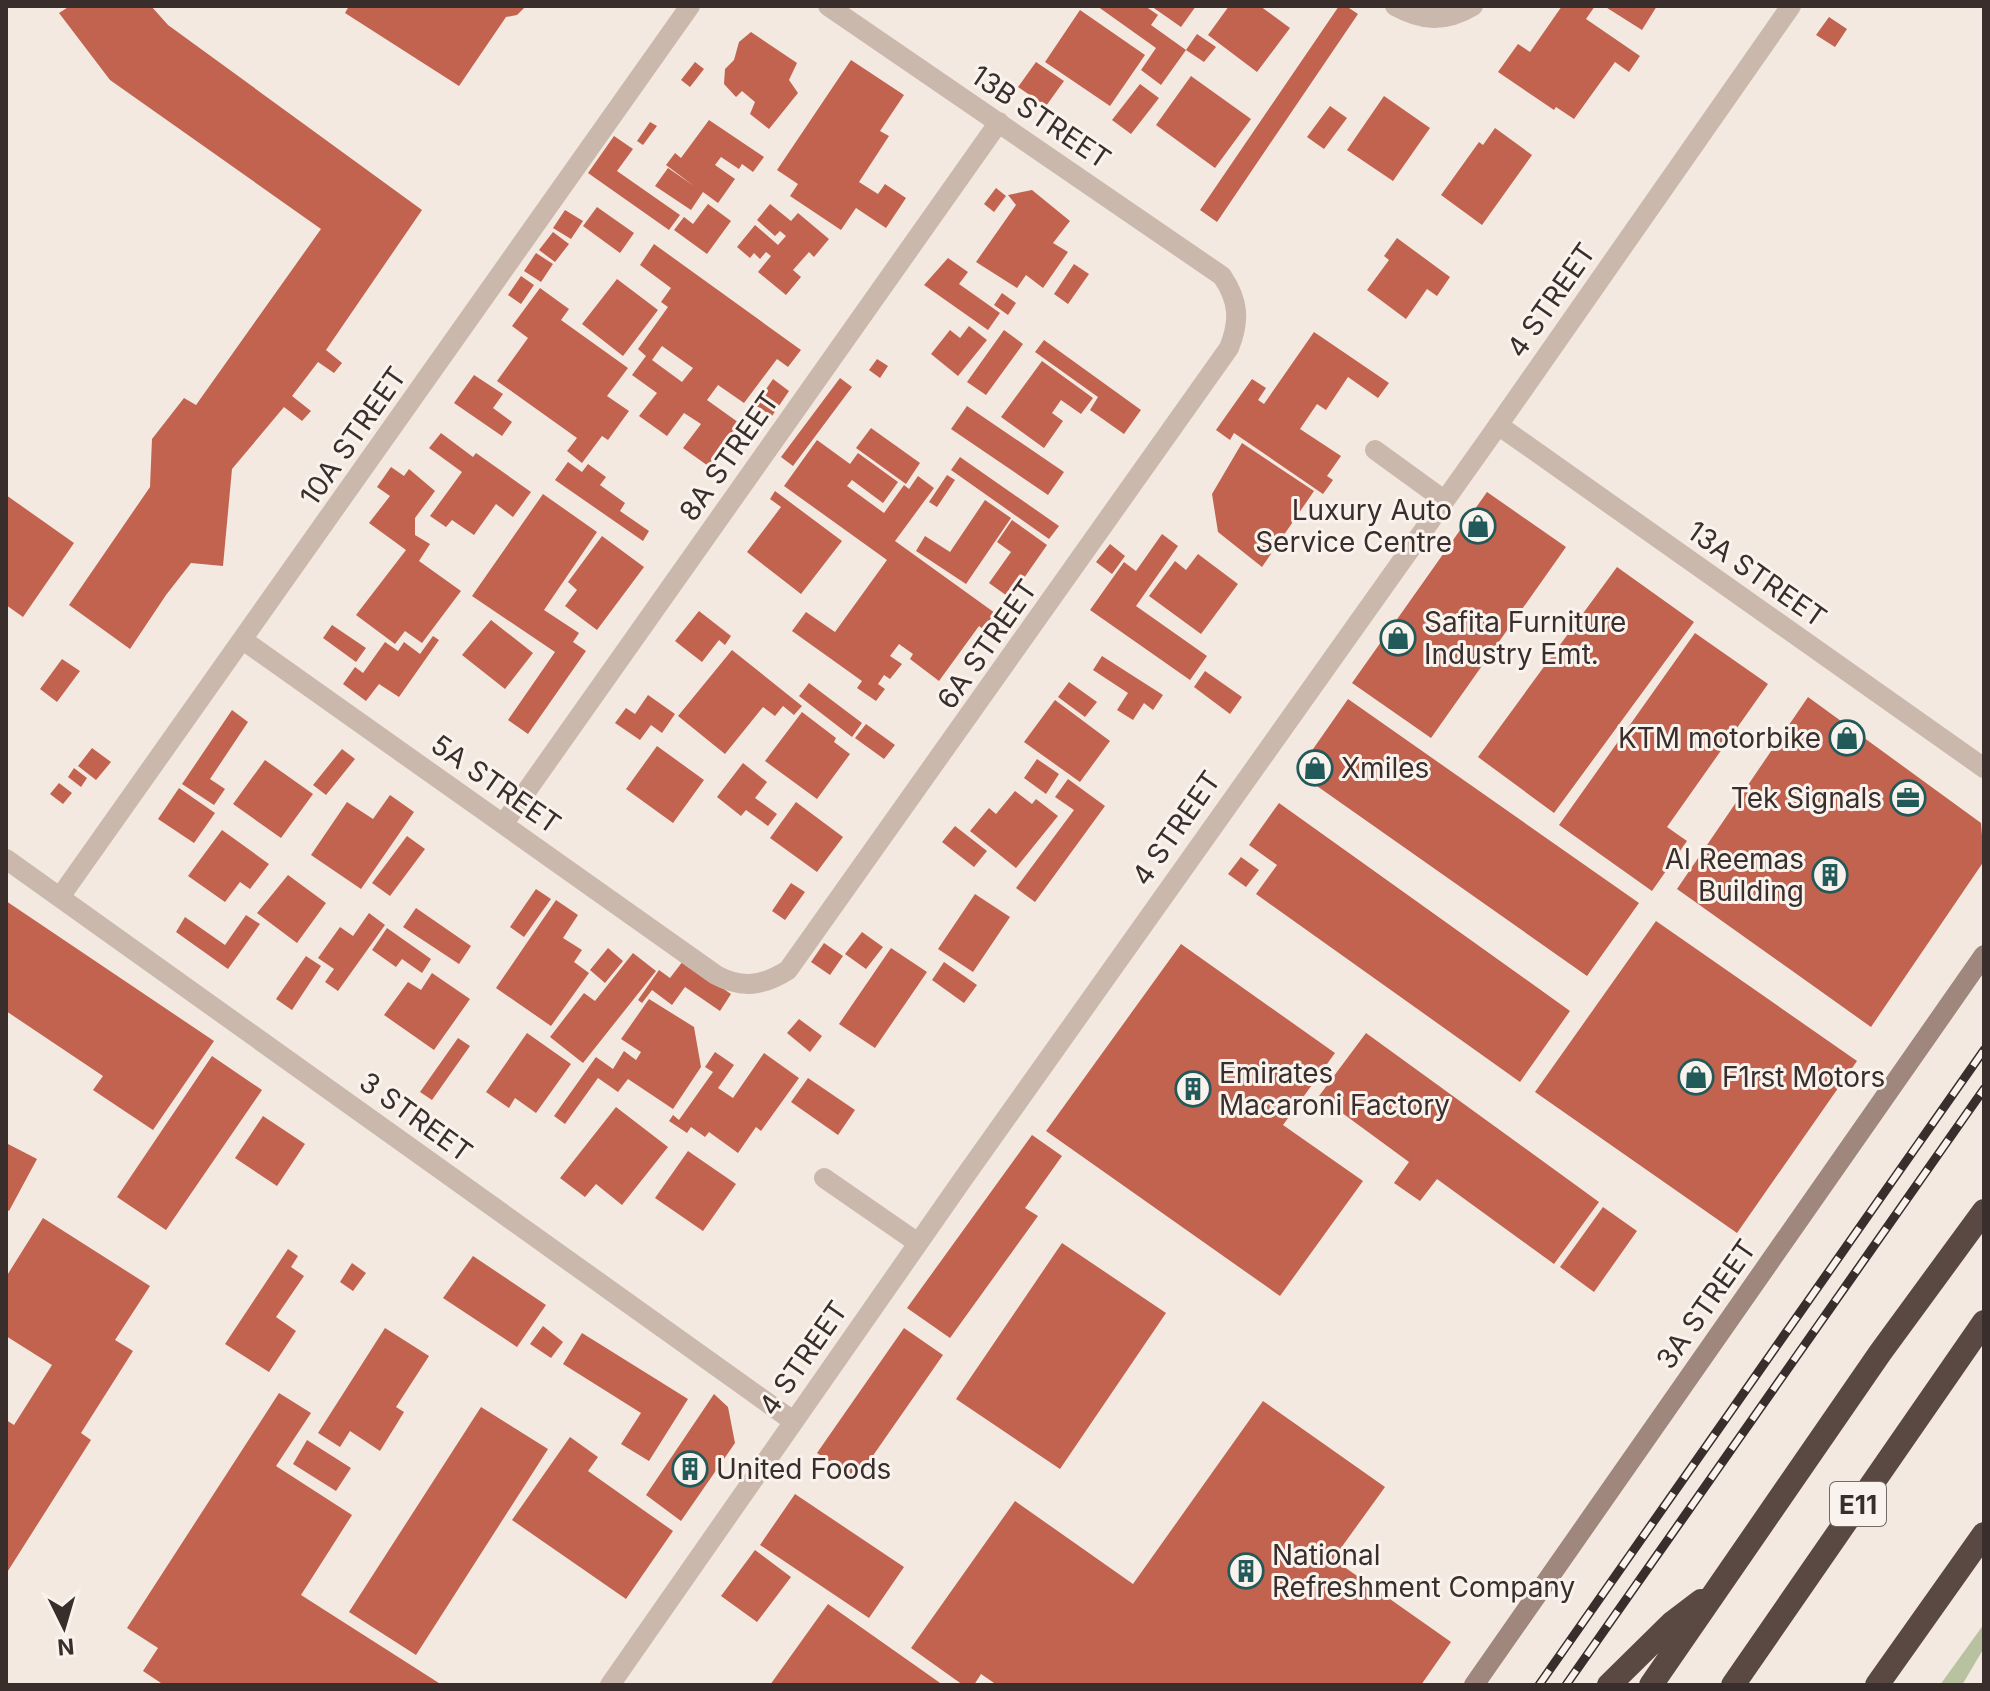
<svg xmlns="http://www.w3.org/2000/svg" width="1990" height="1691" viewBox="0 0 1990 1691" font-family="Inter,sans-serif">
<rect width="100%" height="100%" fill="#f3e9e0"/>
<path fill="#b9c2a0" d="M1984,1624V1648L1962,1685H1940Z"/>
<path fill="#c2634f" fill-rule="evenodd" d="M70,6H151L168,25L422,210L326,350L342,363L334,373L318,362L292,396L311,411L302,421L284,407L232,469L223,566L191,563L166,595L130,649L69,605L150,487L152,439L184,398L196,405L321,229L110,80L59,13Z
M349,6H526L517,15L506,17L459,86L345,13Z
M1097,6H1145L1158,15L1151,25L1186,50L1161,85L1141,70L1156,48Z
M1151,6H1196L1181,27Z
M1229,6H1260L1290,28L1257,72L1208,35Z
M1339,6H1346L1358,14L1217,222L1200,210Z
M1562,6H1595L1586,19L1640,56L1629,72L1615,62L1574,119L1556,107L1554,110L1498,72L1518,44L1530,52Z
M1604,6H1657L1642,30Z
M1080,10L1145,55L1110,106L1045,62Z
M1829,17L1847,29L1835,47L1816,35Z
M751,32L797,63L789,80L798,93L769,129L750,114L755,102L742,91L736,97L724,84L725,69L734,60L739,42Z
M1197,34L1216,47L1204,62L1186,50Z
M851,60L904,95L880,131L889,136L859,182L878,194L885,184L906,198L886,228L856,208L841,230L790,196L798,184L777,170Z
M695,62L704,69L690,87L681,80Z
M1036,62L1064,81L1046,106L1018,87Z
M1191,76L1251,119L1215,168L1156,125Z
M1140,84L1159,98L1131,134L1112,120Z
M1384,96L1430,128L1393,181L1347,150Z
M1330,106L1347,118L1324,149L1307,137Z
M709,120L764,157L753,172L742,164L739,169L721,157L715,165L735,179L718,203L703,192L691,210L655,186L668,168L694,186L666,165L675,153L681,158Z
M650,122L657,126L643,145L637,141Z
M1495,128L1532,155L1482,225L1441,195L1479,142L1483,145Z
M614,136L633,149L617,171L680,215L669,230L588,173Z
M996,188L1006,196L994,212L984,204Z
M1032,190L1070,221L1053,243L1068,252L1043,288L1026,275L1017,288L976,262L1016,205L1008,195Z
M708,204L731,221L707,254L674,230L684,217L693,224Z
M770,204L791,221L798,213L829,239L814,257L809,252L793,270L801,277L786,295L758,272L771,256L766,252L760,259L754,253L750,258L737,247L755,225L778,245L786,236L780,231L775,236L757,220Z
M597,207L634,233L620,253L583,226Z
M565,210L583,221L571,239L553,228Z
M553,232L569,244L555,262L539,250Z
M1397,238L1450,277L1437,296L1427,289L1406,319L1367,290L1389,260L1384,256Z
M654,244L801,350L788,367L777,359L744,403L718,385L707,400L742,425L711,468L683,448L701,424L684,413L667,436L639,416L657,393L632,375L646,356L638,349L668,307L661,302L671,288L640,265ZM662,346L693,368L682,382L652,360Z
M536,253L553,264L541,282L524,271Z
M948,258L968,272L959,284L1000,313L988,330L924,285Z
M1074,264L1089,274L1068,304L1054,294Z
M521,276L534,285L521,304L508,295Z
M617,279L658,310L623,356L582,324Z
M540,288L569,309L561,320L628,368L607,396L629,411L608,440L602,436L582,463L567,451L577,438L497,381L528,338L512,326Z
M1002,293L1016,303L1008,315L994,305Z
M969,326L987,340L958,376L931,354L950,330L960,338Z
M1004,330L1023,344L986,395L967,382Z
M1314,332L1389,383L1378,398L1348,377L1326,410L1317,404L1300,429L1341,456L1327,476L1333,480L1323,494L1234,433L1230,440L1216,430L1252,379L1266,388L1258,400L1264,404Z
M1044,340L1141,410L1124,434L1090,410L1098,397L1035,352Z
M877,359L888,366L880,378L869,370Z
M1042,361L1093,398L1081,414L1061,400L1052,413L1063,421L1044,448L1001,417Z
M474,375L503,394L493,408L512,422L502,436L454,403Z
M840,378L852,387L793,466L781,457Z
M773,379L789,391L772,416L755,405Z
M967,406L1064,472L1048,495L951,429Z
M871,428L920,463L906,484L856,448Z
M441,433L473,457L476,453L531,492L513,517L496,504L474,535L452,520L446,527L430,516L462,472L429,448Z
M817,440L850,464L858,453L898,482L883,503L852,480L847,486L884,513L904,485L909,489L918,476L934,488L895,541L995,613L983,629L979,626L939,681L910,659L913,654L899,644L890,656L902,664L890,679L884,675L878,684L885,689L876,701L857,688L862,681L792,631L806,612L835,632L887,560L784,486Z
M1242,443L1314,491L1262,567L1218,532L1212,494Z
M960,457L1059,526L1049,539L951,470Z
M568,462L582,472L588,464L606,477L600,485L625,503L620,511L649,531L643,541L555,480Z
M391,467L404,476L409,469L435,491L415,518V535L430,544L419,561L461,591L422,643L405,631L395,644L356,615L406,550L369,523L390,496L377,487Z
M947,475L955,480L937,507L929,502Z
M775,491L842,541L801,594L747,552L781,507L770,499Z
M1487,492L1566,547L1431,738L1352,683Z
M543,494L597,532L544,610L579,633L573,642L586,651L528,734L508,720L555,652L472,596Z
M6,495L74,543L23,617L6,605Z
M985,500L1011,518L966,584L916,551L925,536L950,552Z
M1012,520L1047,545L1010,598L989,583L1011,552L997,542Z
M1162,534L1178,546L1136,606L1207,656L1190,680L1090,610L1124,562L1136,571Z
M602,536L644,567L597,630L565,606L577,590L568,582Z
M1110,544L1125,556L1112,574L1096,562Z
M1198,554L1238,584L1201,634L1149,596L1175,561L1186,570Z
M1617,567L1694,622L1554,813L1478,757Z
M699,611L731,636L725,645L719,640L702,662L675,641Z
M491,620L533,653L505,689L462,655Z
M332,625L366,648L356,662L323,638Z
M1695,633L1768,684L1667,827L1687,841L1652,891L1559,825Z
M433,636L439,640L399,697L379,684L366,701L343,684L355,667L363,673L385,642L398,651L404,642L420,654Z
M732,650L802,706L794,715L783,706L775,716L763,707L725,754L678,716Z
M1102,656L1163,695L1153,710L1144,703L1133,720L1117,710L1128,693L1093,670Z
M62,659L80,671L57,702L40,689Z
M1205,671L1242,697L1230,714L1194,687Z
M1069,682L1097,702L1085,717L1058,697Z
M809,683L862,723L852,737L799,696Z
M648,695L675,714L662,733L651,725L640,740L615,723L626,708L635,714Z
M1808,697L1981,823L1984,861L1871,1027L1677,889Z
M1348,699L1639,903L1587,976L1297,772Z
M1055,700L1110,741L1080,782L1024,742Z
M232,710L248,722L210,779L225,789L214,805L182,784Z
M802,712L836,738L834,742L850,754L817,799L765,761Z
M866,724L895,745L884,759L855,738Z
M657,746L704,780L673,823L626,789Z
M92,748L111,762L96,780L78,766Z
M342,749L355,759L326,795L313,785Z
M1037,759L1059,774L1046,794L1024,778Z
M265,760L313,794L281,838L233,804Z
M743,763L767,782L755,798L777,814L768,826L746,810L741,816L717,797Z
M74,768L87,778L81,787L68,777Z
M1068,779L1105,806L1035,902L1016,888L1074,810L1055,797Z
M59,783L72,793L63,804L50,794Z
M179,788L215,813L194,843L158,819Z
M1015,791L1032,804L1036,799L1058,816L1016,868L970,831L989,808L996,814Z
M390,795L414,812L361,889L311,855L347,802L373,819Z
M796,802L843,837L817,872L770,838Z
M1279,803L1570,1011L1520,1082L1256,894L1277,865L1249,845Z
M955,826L987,851L974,867L942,842Z
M222,830L269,864L250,889L240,882L225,902L188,876Z
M407,836L425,849L390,896L372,883Z
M1241,857L1259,870L1246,887L1228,874Z
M288,875L326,903L297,943L257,913Z
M791,883L805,892L785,920L772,911Z
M536,889L551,899L524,937L510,927Z
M975,894L1010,917L973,972L938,949Z
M556,900L578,915L563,938L582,950L574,962L589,973L551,1026L496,988Z
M6,901L214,1041L153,1130L93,1090L103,1076L6,1011Z
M416,908L471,946L459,964L403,927Z
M369,913L385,925L338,991L325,982L334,969L318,958L340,927L353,936Z
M246,915L260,924L228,969L176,932L185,917L225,945Z
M1656,921L1857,1061L1737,1233L1535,1092Z
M387,928L431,959L422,973L402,959L396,967L372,950Z
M862,932L883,947L866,969L845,954Z
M824,943L843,956L830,975L811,962Z
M1181,944L1335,1053L1283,1125L1363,1181L1280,1296L1046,1131Z
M608,948L623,961L605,983L590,970Z
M891,948L927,972L875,1048L839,1024Z
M633,953L656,971L583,1063L550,1037L584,993L595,1001Z
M306,956L321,966L292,1010L276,999Z
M683,961L731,994L720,1011L685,987L672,1005L652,990L642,1003L638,1000L659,970L670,978Z
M944,962L977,985L964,1003L932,980Z
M432,973L470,999L434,1050L384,1015L408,982L421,990Z
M649,999L694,1027L701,1067L673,1109L628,1079L618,1092L598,1078L565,1124L554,1116L596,1057L613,1069L624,1051L636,1060L641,1052L621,1039Z
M799,1019L822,1036L810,1052L787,1033Z
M527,1033L571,1064L536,1113L515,1098L509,1108L486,1092Z
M1366,1033L1599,1202L1554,1264L1437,1179L1420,1201L1394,1183L1409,1162L1319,1096Z
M458,1038L470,1046L432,1100L420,1092Z
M715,1052L734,1065L718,1088L733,1098L764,1053L799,1078L761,1131L756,1127L738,1153L709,1132L705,1137L691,1127L687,1133L669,1121L673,1115L679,1120L713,1072L705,1067Z
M212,1056L262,1090L166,1230L117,1197Z
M808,1078L855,1110L838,1135L791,1102Z
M616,1107L668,1147L622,1205L596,1184L585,1197L560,1178Z
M263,1116L305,1144L277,1186L235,1158Z
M1032,1135L1062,1156L1025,1208L1038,1216L950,1338L907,1308Z
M6,1143L37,1159L9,1211L6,1209Z
M688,1151L736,1184L703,1231L655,1198Z
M1603,1207L1637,1231L1594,1292L1560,1267Z
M43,1218L150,1286L115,1340L133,1351L81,1433L91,1440L6,1574V1420L14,1425L52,1365L6,1336V1277Z
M1062,1243L1166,1313L1060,1469L956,1399Z
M288,1249L298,1256L291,1267L304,1276L276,1317L296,1331L269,1372L225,1344Z
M473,1256L546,1305L517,1347L443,1298Z
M352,1263L366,1273L353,1291L340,1282Z
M543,1326L563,1342L551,1358L530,1344Z
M385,1328L429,1356L396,1407L404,1412L380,1451L350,1431L340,1447L318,1433Z
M904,1328L943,1355L856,1480L817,1453Z
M582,1333L688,1399L649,1461L621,1444L641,1413L563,1364Z
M279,1393L311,1413L276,1466L352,1515L301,1595L442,1685H164L143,1671L158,1648L127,1628Z
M714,1394L728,1407L735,1443L681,1521L646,1495Z
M1263,1401L1385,1487L1333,1559L1451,1642L1421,1685H997L981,1674L974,1685H963L911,1648L1015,1501L1133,1584Z
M481,1407L548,1449L416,1655L349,1612Z
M570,1437L598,1457L588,1471L673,1531L626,1599L512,1520Z
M307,1440L351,1468L336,1491L293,1464Z
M795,1494L904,1567L869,1618L760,1545Z
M755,1550L791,1577L757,1622L721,1596Z
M828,1604L943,1685H770Z"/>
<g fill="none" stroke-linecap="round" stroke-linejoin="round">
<path stroke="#cbb8ac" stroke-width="20" d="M1395,6C1422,21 1445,23 1473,6
M1498,425L1984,768
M1375,450L1444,500
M243,640L716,975C742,989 763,986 788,970L1229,348C1240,321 1239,301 1222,276L828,6
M504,823L999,122
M6,859L793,1421
M60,897L690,6
M824,1178L918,1243
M610,1685L963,1179L1492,434L1791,6"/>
<path stroke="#9f877d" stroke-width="20" d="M1474,1685L1984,955"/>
<path stroke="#5a4842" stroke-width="24" d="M1609,1685L1672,1623L1701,1601
M1651,1685L1880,1353L1984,1211
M1733,1685L1984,1322
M1877,1685L1984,1534"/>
<defs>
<path id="rail" d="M1539,1685L1984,1050
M1566,1685L1984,1089"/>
</defs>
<use href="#rail" stroke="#392e2b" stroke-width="9"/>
<use href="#rail" stroke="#faf3ed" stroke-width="6" stroke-dasharray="18" stroke-linecap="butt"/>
</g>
<defs>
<symbol id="shop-ring" viewBox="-11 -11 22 22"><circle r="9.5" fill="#faf3ed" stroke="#215a59" stroke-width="1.5"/><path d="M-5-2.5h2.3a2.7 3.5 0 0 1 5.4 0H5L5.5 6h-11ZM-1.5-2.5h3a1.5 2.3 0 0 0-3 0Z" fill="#215a59"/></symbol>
<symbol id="office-ring" viewBox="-11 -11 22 22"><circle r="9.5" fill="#faf3ed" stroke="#215a59" stroke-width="1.5"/><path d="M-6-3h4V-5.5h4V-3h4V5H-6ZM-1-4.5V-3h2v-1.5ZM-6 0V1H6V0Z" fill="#215a59"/></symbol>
<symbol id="building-ring" viewBox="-11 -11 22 22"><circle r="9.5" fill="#faf3ed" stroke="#215a59" stroke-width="1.5"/><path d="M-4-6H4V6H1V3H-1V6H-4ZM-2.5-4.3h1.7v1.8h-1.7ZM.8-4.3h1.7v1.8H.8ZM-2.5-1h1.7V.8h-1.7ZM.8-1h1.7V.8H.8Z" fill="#215a59"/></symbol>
</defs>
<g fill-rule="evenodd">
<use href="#shop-ring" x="1458" y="506" width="40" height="40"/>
<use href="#shop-ring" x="1378" y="618" width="40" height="40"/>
<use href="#shop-ring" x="1827" y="718" width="40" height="40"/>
<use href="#shop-ring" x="1295" y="748" width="40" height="40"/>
<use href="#office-ring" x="1888" y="778" width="40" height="40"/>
<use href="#building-ring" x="1810" y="855" width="40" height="40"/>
<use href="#shop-ring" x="1676" y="1057" width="40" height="40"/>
<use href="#building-ring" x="1173" y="1069" width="40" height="40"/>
<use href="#building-ring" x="670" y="1449" width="40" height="40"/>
<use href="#building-ring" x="1226" y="1551" width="40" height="40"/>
</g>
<g text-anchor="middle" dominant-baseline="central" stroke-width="6" stroke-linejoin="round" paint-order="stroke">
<rect fill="#faf3ed" stroke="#736965" stroke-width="2" x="1830" y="1482" width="56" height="44" rx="6"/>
<g font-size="26" font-weight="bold" fill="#392e2b">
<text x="1858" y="1504">E11</text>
</g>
<g font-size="28" fill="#392e2b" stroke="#faf3ed">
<text transform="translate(1041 117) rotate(34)">13B STREET</text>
<text transform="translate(1551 300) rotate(-55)">4 STREET</text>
<text transform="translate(353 436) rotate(-55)">10A STREET</text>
<text transform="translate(729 456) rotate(-55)">8A STREET</text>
<text transform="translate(1757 574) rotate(35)">13A STREET</text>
<text transform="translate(987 644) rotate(-55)">6A STREET</text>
<text transform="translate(496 784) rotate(35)">5A STREET</text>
<text transform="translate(1176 828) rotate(-55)">4 STREET</text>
<text transform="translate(416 1117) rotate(36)">3 STREET</text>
<text transform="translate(1706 1304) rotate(-55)">3A STREET</text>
<text transform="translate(803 1358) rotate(-55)">4 STREET</text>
</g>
<g font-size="28" fill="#392e2b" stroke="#faf3ed" text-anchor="start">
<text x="1452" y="510" text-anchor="end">Luxury Auto<tspan x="1452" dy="32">Service Centre</tspan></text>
<text x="1424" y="622">Safita Furniture<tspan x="1424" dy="32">Industry Emt.</tspan></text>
<text x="1821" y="738" text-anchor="end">KTM motorbike</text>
<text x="1341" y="768">Xmiles</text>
<text x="1882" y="798" text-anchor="end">Tek Signals</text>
<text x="1804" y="859" text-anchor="end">Al Reemas<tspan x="1804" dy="32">Building</tspan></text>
<text x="1219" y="1073">Emirates<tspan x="1219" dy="32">Macaroni Factory</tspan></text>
<text x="1722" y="1077">F1rst Motors</text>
<text x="716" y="1469">United Foods</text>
<text x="1272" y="1555">National<tspan x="1272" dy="32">Refreshment Company</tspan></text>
</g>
</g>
<rect width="1990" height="1691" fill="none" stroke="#392e2b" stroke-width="16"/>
<g transform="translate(64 1627) rotate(175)" stroke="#faf3ed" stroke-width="6" paint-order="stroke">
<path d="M0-6L14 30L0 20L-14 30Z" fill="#392e2b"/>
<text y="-12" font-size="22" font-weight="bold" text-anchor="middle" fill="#392e2b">N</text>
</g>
</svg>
